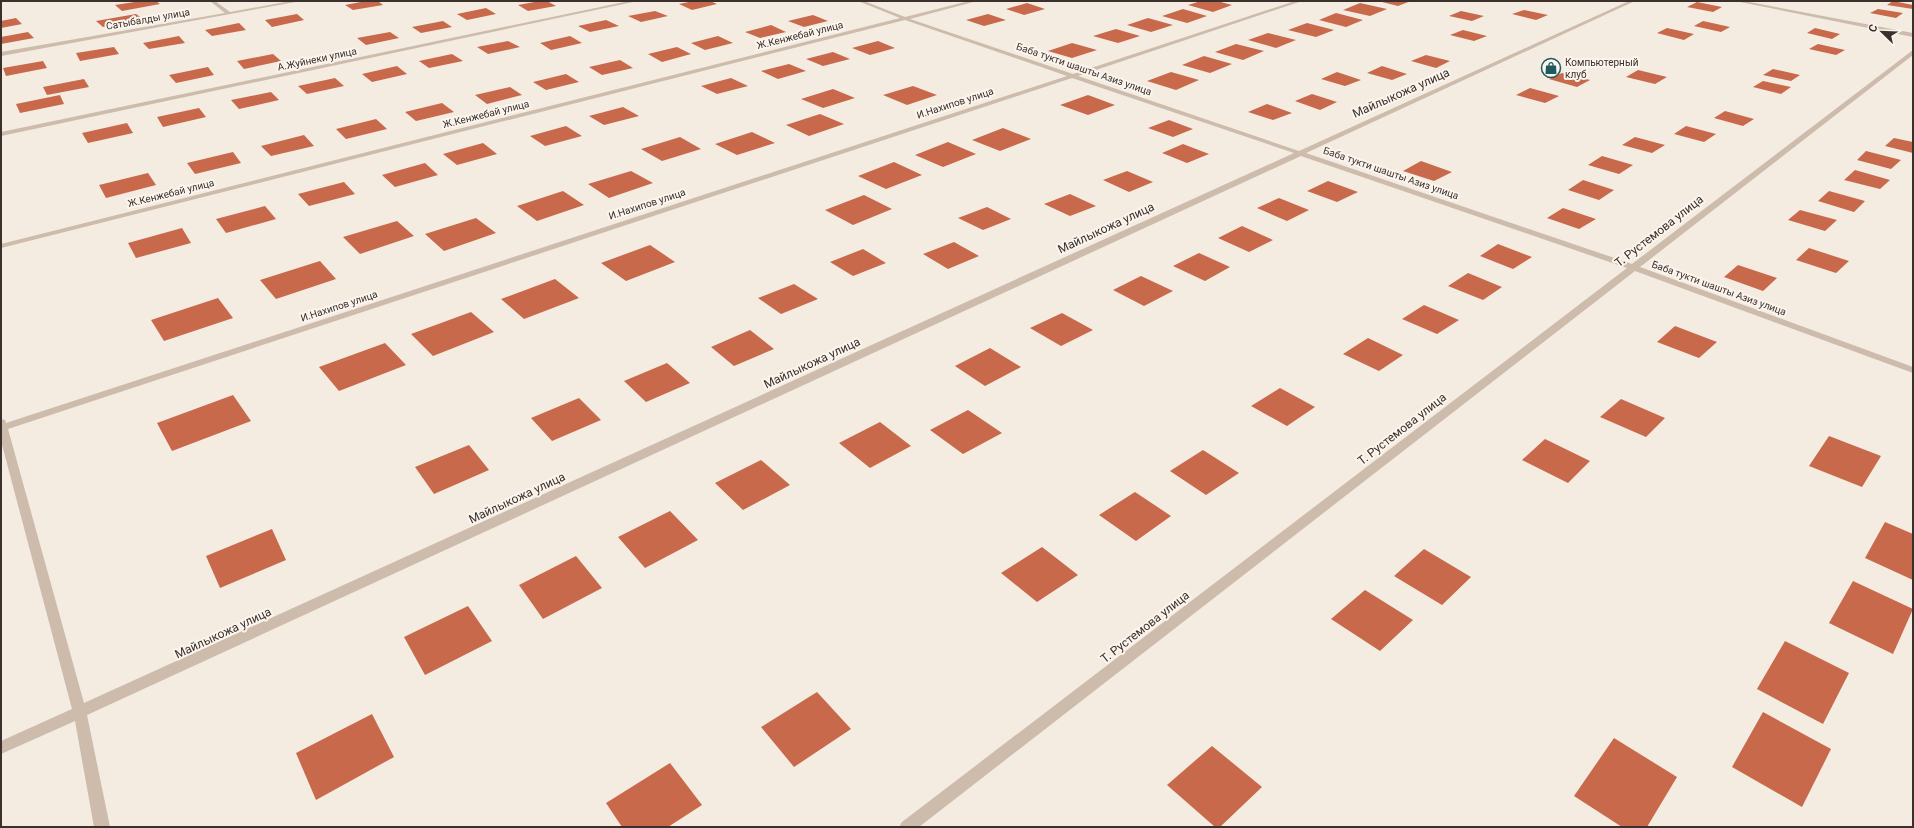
<svg xmlns="http://www.w3.org/2000/svg" width="1914" height="828" viewBox="0 0 1914 828" font-family="Roboto,sans-serif">
<rect width="100%" height="100%" fill="#f4ebe1"/>
<path fill="#c8694b" d="M141,1H156L160,4L122,11L115,5Z
M366,1H378L383,5L353,10L345,5Z
M540,1H547L556,6L528,11L518,5Z
M694,1H710L717,4L692,10L679,4Z
M1201,1H1217L1232,5L1213,12L1188,5Z
M1378,1H1411L1398,6Z
M1893,1L1913,5V9L1887,5Z
M1697,2L1722,7L1713,12L1687,7Z
M1027,3L1045,9L1024,15L1006,9Z
M1360,3L1387,9L1370,16L1343,10Z
M486,8L496,14L467,20L457,14Z
M1183,9L1207,16L1187,23L1162,16Z
M1878,9L1903,13L1896,18L1870,13Z
M1524,10L1548,15L1536,20L1512,14Z
M655,11L668,16L641,22L628,16Z
M1461,11L1484,16L1472,21L1449,16Z
M1336,13L1363,20L1346,27L1319,20Z
M136,14L143,19L103,27L96,21Z
M297,14L304,20L272,27L265,20Z
M988,14L1006,20L984,26L966,20Z
M813,15L828,21L804,27L788,21Z
M16,18L22,24L1,28V21Z
M1148,18L1173,25L1151,32L1127,25Z
M606,20L619,26L590,32L578,26Z
M443,21L452,27L421,33L412,27Z
M1703,21L1730,27L1721,32L1694,26Z
M239,23L246,30L212,36L205,30Z
M1307,23L1334,30L1316,37L1288,30Z
M771,25L786,32L760,38L745,32Z
M1667,28L1694,34L1684,40L1657,33Z
M1815,28L1840,34L1832,39L1807,33Z
M1116,29L1140,36L1118,43L1093,36Z
M1463,30L1487,36L1474,41L1450,35Z
M28,32L34,38L1,44V37Z
M390,32L399,38L366,45L357,38Z
M1268,33L1296,40L1276,48L1248,40Z
M179,36L185,43L149,49L143,43Z
M570,36L582,43L551,50L540,43Z
M718,36L733,43L705,50L691,43Z
M508,41L520,47L488,54L477,47Z
M878,41L895,48L870,55L852,48Z
M1072,43L1097,50L1072,58L1048,51Z
M1236,44L1264,51L1243,60L1215,52Z
M1818,44L1845,50L1836,55L1809,49Z
M114,47L119,54L80,61L76,53Z
M677,47L691,54L662,62L648,54Z
M833,52L850,59L823,66L806,59Z
M273,54L281,61L244,69L237,61Z
M452,54L463,61L429,68L419,61Z
M1426,55L1450,61L1436,68L1411,61Z
M1204,56L1232,64L1210,73L1182,65Z
M620,60L633,68L602,75L589,67Z
M43,61L47,68L6,76L3,68Z
M789,64L806,71L778,79L761,71Z
M397,66L407,74L372,82L362,74Z
M1382,66L1407,74L1392,80L1367,73Z
M208,67L214,75L176,83L169,75Z
M1773,69L1800,75L1791,81L1763,75Z
M1638,70L1667,77L1655,84L1626,77Z
M1171,72L1199,80L1176,90L1147,81Z
M1337,72L1361,80L1345,86L1321,79Z
M1562,73L1590,80L1577,87L1549,79Z
M566,74L579,82L546,90L533,82Z
M335,78L344,86L307,94L298,86Z
M731,78L748,86L717,94L701,86Z
M84,79L89,87L47,95L43,87Z
M1763,81L1791,87L1781,94L1753,87Z
M913,86L937,95L907,105L883,95Z
M510,87L522,95L487,104L475,95Z
M1530,88L1559,96L1545,103L1516,95Z
M833,89L855,98L823,108L801,99Z
M271,92L279,100L239,109L231,100Z
M1312,94L1337,102L1320,110L1295,101Z
M60,95L64,104L20,113L16,104Z
M1088,95L1115,105L1088,115L1060,105Z
M442,103L454,112L416,121L405,112Z
M1267,104L1292,113L1273,120L1248,112Z
M623,107L639,116L604,125L589,116Z
M199,108L206,117L163,127L157,117Z
M1725,111L1754,119L1743,126L1714,118Z
M820,114L844,124L809,136L786,125Z
M376,119L387,129L346,139L336,129Z
M1169,120L1193,129L1173,137L1148,128Z
M127,123L133,133L88,143L82,133Z
M566,126L582,136L545,146L530,136Z
M1686,126L1716,134L1704,142L1674,134Z
M1003,128L1031,139L1000,151L972,140Z
M752,132L775,143L737,155L715,144Z
M304,135L314,146L271,156L261,146Z
M680,137L701,149L662,161L641,149Z
M1635,137L1665,145L1652,153L1622,145Z
M1894,138L1913,142V153L1885,146Z
M948,142L976,154L943,167L915,155Z
M483,143L497,154L457,165L443,154Z
M1183,144L1209,154L1187,163L1162,153Z
M1866,151L1901,160L1891,169L1857,160Z
M233,152L241,163L195,174L187,163Z
M1602,156L1633,165L1619,174L1588,165Z
M1421,161L1452,172L1434,181L1403,171Z
M894,162L922,175L886,189L858,176Z
M425,163L438,175L395,187L382,175Z
M1855,170L1890,180L1880,189L1844,180Z
M631,171L653,183L609,198L588,184Z
M1127,171L1153,182L1129,192L1103,180Z
M148,173L156,185L106,198L99,185Z
M1583,180L1614,190L1599,200L1568,190Z
M1328,181L1358,192L1337,202L1307,191Z
M344,182L355,194L309,206L298,194Z
M563,191L584,205L537,221L517,206Z
M1829,191L1865,201L1854,212L1818,201Z
M1070,194L1096,206L1070,216L1044,204Z
M864,195L892,209L853,225L825,210Z
M1279,198L1309,210L1287,221L1257,208Z
M265,206L276,219L226,233L216,219Z
M987,207L1011,219L983,230L958,218Z
M1563,208L1596,219L1579,229L1547,218Z
M1800,210L1837,220L1825,231L1788,220Z
M476,218L496,233L444,251L425,234Z
M397,221L414,236L360,254L343,237Z
M1242,226L1273,240L1249,252L1218,238Z
M182,228L191,243L136,258L128,243Z
M954,242L979,256L948,269L923,254Z
M1498,244L1532,257L1513,269L1480,256Z
M650,245L675,262L626,281L601,263Z
M1809,248L1849,261L1836,273L1796,260Z
M863,249L886,263L853,276L830,262Z
M1199,253L1230,267L1205,281L1173,266Z
M320,261L336,279L276,299L260,280Z
M1738,265L1777,278L1763,291L1724,277Z
M1468,273L1502,287L1483,300L1448,286Z
M1141,276L1173,291L1144,306L1113,290Z
M555,279L579,298L524,319L501,299Z
M794,284L818,299L781,314L758,298Z
M218,298L233,318L164,341L151,320Z
M1424,305L1459,320L1437,334L1402,319Z
M471,312L494,332L433,356L411,334Z
M1062,313L1093,330L1061,346L1030,328Z
M1675,326L1717,342L1699,358L1657,342Z
M750,330L774,349L734,366L711,347Z
M1368,338L1403,355L1379,371L1343,354Z
M385,343L406,365L339,391L319,367Z
M990,348L1021,367L985,386L955,366Z
M667,363L690,383L646,402L624,381Z
M1280,388L1315,407L1287,426L1251,406Z
M233,395L251,421L172,451L157,423Z
M579,398L601,420L552,441L531,418Z
M1621,399L1665,418L1646,437L1600,417Z
M968,410L1002,433L963,454L930,430Z
M880,422L911,446L870,468L839,443Z
M1829,436L1881,456L1862,487L1809,466Z
M1545,439L1590,461L1568,483L1522,460Z
M469,445L489,470L434,494L415,467Z
M1203,450L1239,473L1206,495L1170,471Z
M761,460L790,485L743,510L715,483Z
M1135,492L1171,516L1136,541L1099,515Z
M670,511L698,540L645,568L618,537Z
M1885,522L1913,534V580L1865,558Z
M272,529L286,560L220,588L206,556Z
M1042,547L1078,575L1037,602L1001,573Z
M1424,549L1471,577L1442,605L1394,576Z
M576,556L602,588L543,619L519,585Z
M1853,581L1913,609L1893,654L1829,623Z
M1365,590L1413,620L1380,651L1331,619Z
M468,606L492,641L425,675L404,637Z
M1785,641L1849,673L1823,724L1757,689Z
M817,692L851,729L794,767L761,727Z
M1763,712L1831,749L1802,807L1732,767Z
M372,714L394,757L316,800L296,753Z
M1614,738L1677,777L1647,827H1622L1574,796Z
M1212,746L1262,787L1220,827H1215L1167,785Z
M670,763L702,805L668,827H622L606,803Z"/>
<g fill="none" stroke-linecap="round" stroke-linejoin="round">
<path fill="#cdbbac" fill-rule="evenodd" d="M210,1H215L230,12L291,1H301L1,56V52L225,13Z
M629,1H638L1,136V132Z
M858,1H864L905,17L969,1H977L910,19L1073,74L1295,1H1302L1078,76L1299,151L1629,1H1635L1306,153L1632,264L1913,50V55L1640,267L1913,367V373L1635,271L919,827H899L902,822L1627,268L1301,156L87,715L110,827H94L75,721L1,754V741L72,709L1,441V419L5,420L6,423L1067,76L905,20L1,248V244L900,18ZM1072,78L1294,153L84,703L8,429Z
M1735,1H1744L1913,33V37Z"/>
</g>
<defs>
<symbol id="shop-ring" viewBox="-11 -11 22 22"><circle r="9.5" fill="#fbf5ee" stroke="#1f5a5e" stroke-width="1.5"/><path d="M-5-2.5h2.3a2.7 3.5 0 0 1 5.4 0H5L5.5 6h-11ZM-1.5-2.5h3a1.5 2.3 0 0 0-3 0Z" fill="#1f5a5e"/></symbol>
</defs>
<g fill-rule="evenodd">
<use href="#shop-ring" x="1540" y="57" width="22" height="22"/>
</g>
<g text-anchor="middle" dominant-baseline="central" stroke-width="4" stroke-linejoin="round" paint-order="stroke">
<g font-size="10" fill="#3b302b" stroke="#fbf5ee">
<text transform="translate(148 19) rotate(-10)">Сатыбалды улица</text>
<text transform="translate(800 35) rotate(-14)">Ж.Кенжебай улица</text>
<text transform="translate(317 59) rotate(-12)">А.Жуйнеки улица</text>
<text transform="translate(1084 69) rotate(19)">Баба тукти шашты Азиз улица</text>
<text transform="translate(955 103) rotate(-18)">И.Нахипов улица</text>
<text transform="translate(486 114) rotate(-14)">Ж.Кенжебай улица</text>
<text transform="translate(1391 173) rotate(19)">Баба тукти шашты Азиз улица</text>
<text transform="translate(171 193) rotate(-14)">Ж.Кенжебай улица</text>
<text transform="translate(647 204) rotate(-18)">И.Нахипов улица</text>
<text transform="translate(1719 288) rotate(20)">Баба тукти шашты Азиз улица</text>
<text transform="translate(339 306) rotate(-18)">И.Нахипов улица</text>
</g>
<g font-size="10" fill="#3b302b" stroke="#fbf5ee" text-anchor="start">
<text x="1565" y="62">Компьютерный<tspan x="1565" dy="12">клуб</tspan></text>
</g>
<g font-size="12" fill="#3b302b" stroke="#fbf5ee">
<text transform="translate(1401 93) rotate(-24)">Майлыкожа улица</text>
<text transform="translate(1106 228) rotate(-25)">Майлыкожа улица</text>
<text transform="translate(1659 231) rotate(-38)">Т. Рустемова улица</text>
<text transform="translate(812 363) rotate(-25)">Майлыкожа улица</text>
<text transform="translate(1402 429) rotate(-38)">Т. Рустемова улица</text>
<text transform="translate(517 498) rotate(-25)">Майлыкожа улица</text>
<text transform="translate(1145 627) rotate(-38)">Т. Рустемова улица</text>
<text transform="translate(223 633) rotate(-25)">Майлыкожа улица</text>
</g>
</g>
<rect width="1914" height="828" fill="none" stroke="#3b302b" stroke-width="4"/>
<g transform="translate(1882 32) rotate(293)" stroke="#fbf5ee" stroke-width="3" paint-order="stroke">
<path d="M0-3L7 15L0 10L-7 15Z" fill="#3b302b"/>
<text y="-6" font-size="11" font-weight="bold" text-anchor="middle" fill="#3b302b">С</text>
</g>
</svg>
